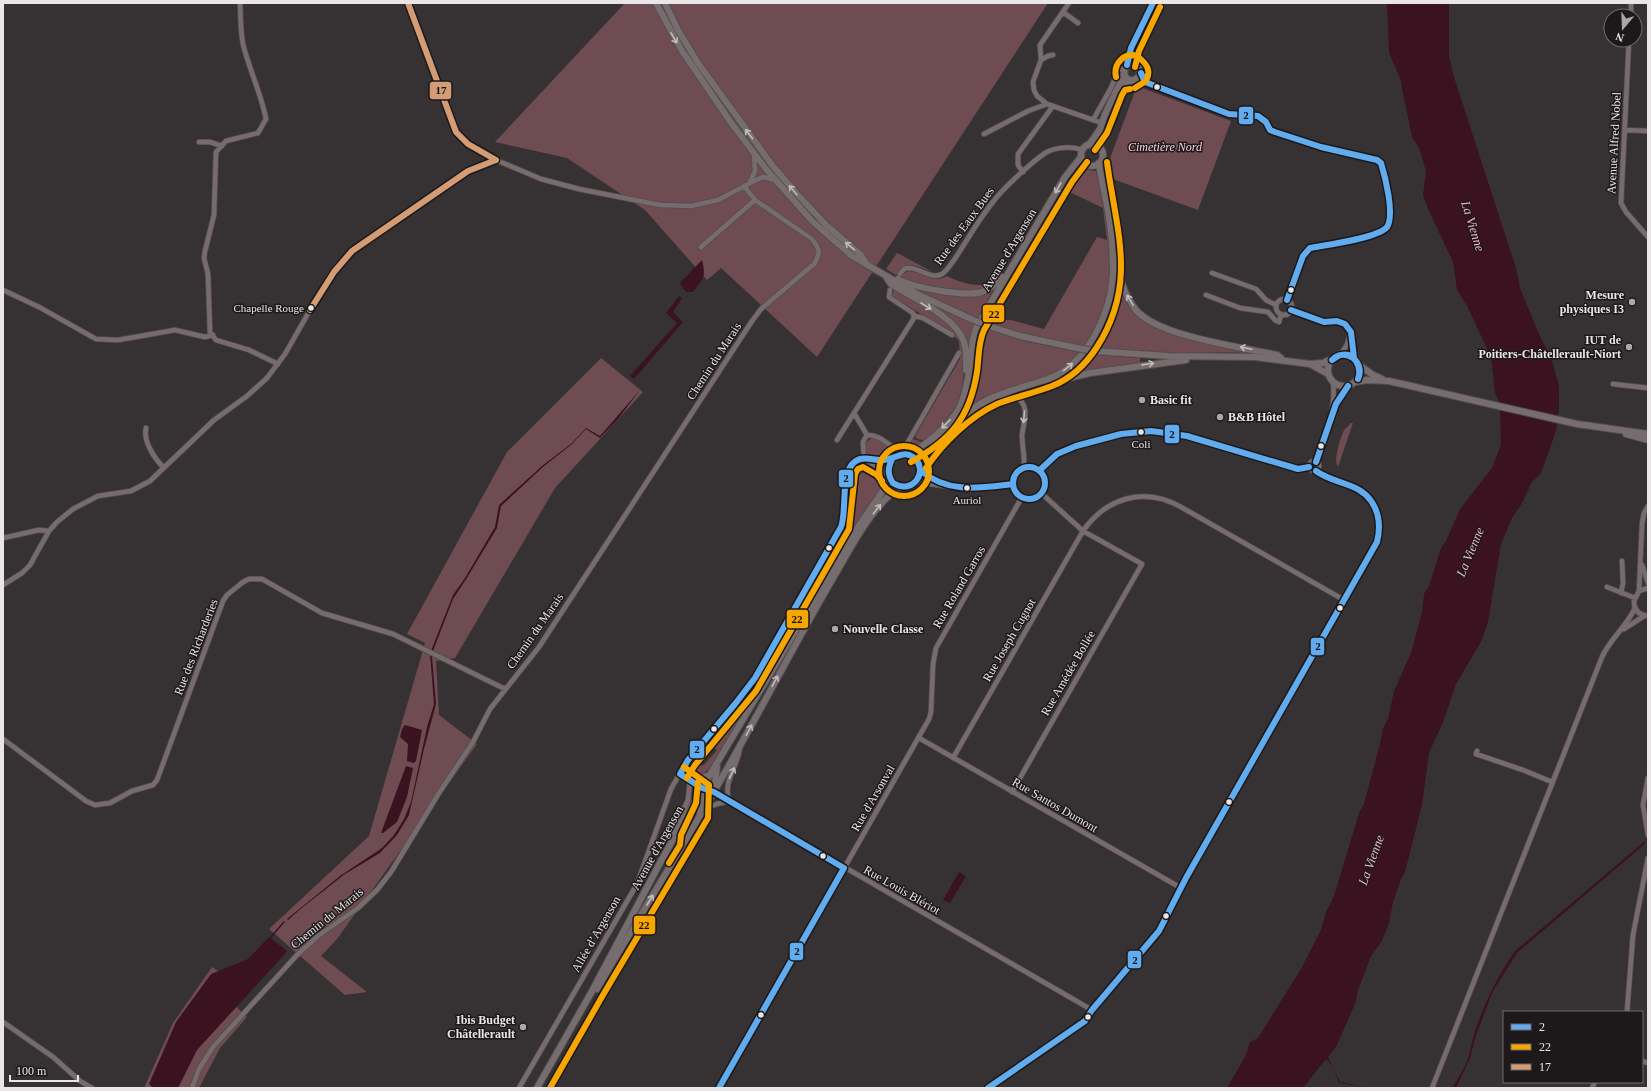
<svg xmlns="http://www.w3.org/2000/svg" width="1651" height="1091" viewBox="0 0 1651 1091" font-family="'Times New Roman',serif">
<rect width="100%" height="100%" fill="#363233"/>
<path fill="#6f4b52" d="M625,3H1048L817,357L721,268L707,280L645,210L567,158L495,142Z
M1137,86L1231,121L1198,210L1110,178L1109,161Z
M1079,167L1088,170L1096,171L1107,223L1111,256L1110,280L1103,315L1086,346H1082L1034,337L986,321L991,312L1004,320H1011L1044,329L1097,237L1107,240L1103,208L1063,189L1071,174Z
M897,253L931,271H930C915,266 907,259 896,275L886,269Z
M1001,270L995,282L987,288L971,291L924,287L900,278C913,259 927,287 947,276C958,282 982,290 993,281C996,278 999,273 1001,270Z
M1114,273H1117L1123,291L1151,324L1248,351V353C1195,351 1141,357 1089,346L1096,335Z
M907,285L958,294L994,288L978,318L925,295Z
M894,289C912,301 941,313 955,330C968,346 965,386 957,404C953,414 933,434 924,440L917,439L915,436L960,359L959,341L950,332L892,296Z
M926,302L975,324L971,334L969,355C966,326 948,318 926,302Z
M983,327L1024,341L1077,352L1078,354C1056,383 1018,381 987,396C976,401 968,409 960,417L959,416C977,390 966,356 979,328L982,329Z
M1083,354L1140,358V363L1062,377L1059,375Z
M601,358L643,392L555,488L455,658L436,661L439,715L477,744L337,939L321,956L367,992L345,995L269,929L369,836L425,643L407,634L507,452Z
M1351,423H1353L1338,467C1333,461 1340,438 1344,430C1346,428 1349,425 1351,423Z
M873,437C891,439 890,465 913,439L922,442L910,451L896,452L886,458L876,457L867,454L865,443Z
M857,465L869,470L883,486L861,517L722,749C715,759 702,788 689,770V765L691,760L699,766L704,765L717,750L714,748L732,726L728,722L755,690L814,586L811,583L846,523L849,476L853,467Z
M212,967L237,984L228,999L247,1017L220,1048L199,1088H144L173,1023Z"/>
<path fill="#3b121f" d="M1387,3H1449V56L1453,74L1516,268L1520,288L1538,332L1552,361L1559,386V408L1556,431L1541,473L1532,482L1521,505L1512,518L1501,544L1488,622L1481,642L1456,684L1443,722L1429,753L1422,805L1405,872L1401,879L1393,902L1389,923L1382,941L1371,956L1358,990L1355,1004L1336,1047L1328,1057L1340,1082L1368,1088L1339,1083L1333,1067L1326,1059L1303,1088H1227L1245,1057L1250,1042L1258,1038L1301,969L1321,930L1326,912L1334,896L1359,813L1364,804L1380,744L1383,728L1388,719L1394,691L1411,653L1422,612L1424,594L1429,586L1441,548L1446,541L1460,509L1492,468L1501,445L1500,411L1499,401L1495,393L1491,357L1467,306L1457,290L1453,262L1429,211L1423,195L1426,171L1419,148L1412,137L1400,78L1389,53Z
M702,260C706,277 704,278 693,292H686L680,283Z
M679,296L682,298L673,312L683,322L634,379L630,376L677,323L666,313Z
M640,390L618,419L600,438L586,429L572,444L543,467L501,506L497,528L465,581L453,599L433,651H431L453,595L465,578L495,527L499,505L542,466L572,443L586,428L600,436Z
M430,654L432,657L436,704L424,749L409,815L397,835L380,853L345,874L303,907L288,920L287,919L340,876L382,848L394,835L404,819L411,802L427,727L434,704Z
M405,725L422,730L416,761L414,763L407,761L408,744L400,737L402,729Z
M406,766L413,768L407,797L397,822L383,833H381Z
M1645,841V844L1517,953L1493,991L1477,1033L1472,1049L1471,1056L1456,1088H1452C1458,1078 1466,1066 1469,1055C1471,1046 1473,1037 1476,1028C1486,1000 1498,975 1515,951Z
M959,872L966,876L950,903L943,900Z
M269,937L287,951L284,955L197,1050L178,1088H153L149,1084L176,1022L211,974L248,959Z"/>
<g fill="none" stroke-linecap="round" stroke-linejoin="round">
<path stroke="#3b121f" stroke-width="1.5" d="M270,938L284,922"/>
<defs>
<path id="minor" d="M240,3C241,18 240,28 243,44C249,69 261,93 266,119L258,133L226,141L216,152L214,215L205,251L204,258L208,274L210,332L216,340L249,350L278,364
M408,3L445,100L456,132L468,144L496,160L541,179L579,189L660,205L691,206L718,200L758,179L764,177L775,180
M1063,12L1078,23
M1631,16V3
M1629,40L1621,203L1626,212L1648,237
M1041,60L1048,56L1053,55
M1136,80L1145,82L1233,115C1252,117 1261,107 1270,130L1275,132L1321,147L1377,160L1381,163C1384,170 1392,212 1390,220C1389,228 1383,232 1375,235L1310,248L1303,256L1287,300
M1047,104L1037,96L1034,90L1033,82L1041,60L1040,45L1069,3
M1093,120L1111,88L1120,67
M1625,130L1648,131
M984,134L1028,111L1047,104L1102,123
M199,142H210L222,146
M1023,172L1018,165V154L1053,106
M750,182L755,171L754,155
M701,247L755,200
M1212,273L1256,289L1266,300L1276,305
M900,274L904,269C917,264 930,281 942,274C947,271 950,265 954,260C967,241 978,220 993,202C1001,190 1035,159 1047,152C1057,147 1072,146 1082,150
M3,290L39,307L96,339L118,340L175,330L205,337L213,335
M1206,295L1240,308L1268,312L1275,320L1279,322L1281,315
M1276 307a8 8 0 1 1 16 0a8 8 0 1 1-16 0Z
M1291,310L1324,322L1337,321L1345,324L1351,332L1354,358
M915,316L923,318L952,335
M1340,355L1347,345L1350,334
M1613,384L1648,388
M984,405C996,398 1021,388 1025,410C1026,418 1023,427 1022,435C1022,446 1025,457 1024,467
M1334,409L1348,386
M146,428C143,442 155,459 164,468
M867,435C885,435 888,450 902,448L908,442L959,353
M837,440L854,413
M864,458L863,442L867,435L854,413L914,318L913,313L889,297L890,290
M865,459L888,475
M1309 466a5 5 0 1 1 10 0a5 5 0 1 1-10 0Z
M1316,462C1326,442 1336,404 1333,383
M1013 483a16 16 0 1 1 32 0a16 16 0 1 1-32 0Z
M1040,470L1057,454L1076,446L1121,434L1151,431L1187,436L1290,467L1298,469L1309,467
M921,471L936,483
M916,482L959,488L1013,484
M3,538L39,530L49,531
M1642,565L1648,583
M3,585L22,573L30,565L49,531L57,522L73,509L98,496L131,491L150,481L214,420L247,396L267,378L285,354L330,275L344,258L352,251L468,171L496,160
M1607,587L1635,598
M1648,588L1639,591L1634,601C1634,610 1639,615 1648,616
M1639,591L1642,524L1644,513L1648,506
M1621,593L1623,583L1622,561
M1624,629L1644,616
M919,738L1181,888
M3,739L86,801L95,805L110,803L132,791L153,785L157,780L223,601L227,595L243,582L249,579H262L322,613L393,634L505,689
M1477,751L1476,754L1523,770L1552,782
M953,758L1083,531C1106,498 1144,486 1181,507L1344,600
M680,774L702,788L714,792L1092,1010
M1648,778L1643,805L1648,835
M690,781L711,774
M1012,792L1142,564L1083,531L1041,493
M729,801C723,780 737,768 740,748
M704,809L717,804L729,801
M673,839V833L688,800L690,781
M1627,1012L1633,935L1648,858
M3,1022L53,1057L80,1081L92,1088
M1642,1061L1648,1063
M192,1088L199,1069L213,1047L297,955L318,936L358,908L377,890L391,872L439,793L473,742L490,709L539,647L752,321L761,309L814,264C821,252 820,250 812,239L755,200L744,186
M519,1088L637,884L671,789L684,766L752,682L842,525L846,479L849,467L857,460L864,458L882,460L892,459
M719,1088L929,719L931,712L933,664L936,648L1022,497
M988,1088L1081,1025L1085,1021L1092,1010L1159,931L1186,878L1377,542C1385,518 1376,496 1352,486C1339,481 1326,480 1316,471
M1432,1088L1602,657C1610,639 1627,626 1635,608
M1592,1088L1595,1082"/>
<path id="major" d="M656,3L682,51L732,124L766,169L812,221L852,256L919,295L971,319
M665,3L678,30L698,63L772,165L797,194L826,225L860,254L866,263
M1134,51L1135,64
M1127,65L1131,48L1153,3
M1121,83L1134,80L1140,76L1139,68L1133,63L1127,65L1124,71L1125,77L1131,81
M1081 155a11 11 0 1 1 22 0a11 11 0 1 1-22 0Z
M1089,145L1100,129
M1101,150C1093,124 1116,97 1124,74
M1115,256C1119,275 1123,294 1136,310C1159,337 1242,347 1277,355L1281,358
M887,278L891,284C913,298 956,317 964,342C967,351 966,361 966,370
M898,279C914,288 965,297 982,292C990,289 996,284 1002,277
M986,325L1020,336L1077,348
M1093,351L1169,356L1255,357L1310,364L1323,363L1334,358
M1328 370a16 16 0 1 1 32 0a16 16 0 1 1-32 0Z
M1310,364L1328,374
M1359,365L1373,375L1382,379
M1355,382L1367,380L1389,381L1577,424L1648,434
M1047,383L1090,373L1186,360
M1626,434L1648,440
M888 471a16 16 0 1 1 32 0a16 16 0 1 1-32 0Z
M907,455C924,447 954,422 961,404C966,392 968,378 970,365C972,351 971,338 977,326L1065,177L1081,157
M919,464C930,445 967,410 987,400C1007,390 1029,386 1050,378C1088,363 1111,312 1113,274C1113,255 1112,235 1109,217C1106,198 1101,181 1099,163
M714,790L717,766
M700,814L702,789
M597,989C645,907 695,827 741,744C773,687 803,629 836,573C851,547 875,501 901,487
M537,1088L591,993L661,861L702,788L854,533L886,486L889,478"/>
</defs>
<use href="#minor" stroke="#524f50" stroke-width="6"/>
<use href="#major" stroke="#524f50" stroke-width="8"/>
<use href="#minor" stroke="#776b6e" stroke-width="4.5"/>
<use href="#major" stroke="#776c6e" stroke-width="6"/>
<defs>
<path id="major-bridge" d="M971,319L986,325
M1077,348L1093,351"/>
</defs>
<use href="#major-bridge" stroke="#524f50" stroke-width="8" stroke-linecap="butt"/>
<use href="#major-bridge" stroke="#776c6e" stroke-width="6"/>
<defs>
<path id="bus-1" d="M1127,65L1131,48L1153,3
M1141,73L1145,82L1229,114L1258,116L1266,122L1270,130L1275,132L1321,147L1377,160L1381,163C1385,176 1395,215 1387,227C1379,238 1325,245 1310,248L1303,256L1287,300
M1291,310L1324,322L1337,321L1345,324L1351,332L1354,358
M1332,360C1345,346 1366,362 1358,379
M1332,360C1335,358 1338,356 1341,355C1355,352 1362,367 1358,379
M1316,462L1336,404L1348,386
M1013 483a16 16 0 1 1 32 0a16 16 0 1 1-32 0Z
M1040,470L1057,454L1076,446L1121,434L1151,431L1187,436L1298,469L1309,467
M921,471C949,494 979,488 1013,484
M719,1088L844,868L714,792L702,788L680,774L688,760L735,704L755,678L841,527C848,509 838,465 860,459C868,457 876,461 884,460C895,459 903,450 913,457C930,470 913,496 893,483C887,474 888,468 892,459
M988,1088L1085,1021L1092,1010L1159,931L1186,878L1377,542C1383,518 1375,495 1351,486C1339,481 1327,479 1316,471"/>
<path id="bus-2" d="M1135,67L1139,51L1160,7
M1116,77C1113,64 1124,52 1137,56C1146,63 1152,70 1146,81L1135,88
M1095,150L1107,133L1122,95L1125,90L1130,89
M879 471a25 25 0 1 1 50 0a25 25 0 1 1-50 0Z
M911,462C951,440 970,417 977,372C979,358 978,343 984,330L1072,182L1087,162
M926,468C943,443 969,417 997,404C1015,397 1034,393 1052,386C1070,379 1086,364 1097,347C1138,283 1116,230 1107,162
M687,778L695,765L756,691L849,529L855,474L858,469L863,467L877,475L882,481
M669,863L680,845L681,835L696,803L698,782
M550,1088L603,995L708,818L709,785L684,767"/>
<path id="bus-3" d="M408,3L456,132L468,144L496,160
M310,310L334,272L352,251L468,171L496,160"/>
</defs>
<use href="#bus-1" stroke="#1d191a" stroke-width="9"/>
<use href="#bus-2" stroke="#1d191a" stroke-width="9"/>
<use href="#bus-3" stroke="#1d191a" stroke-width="9"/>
<use href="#bus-1" stroke="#60acee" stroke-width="6"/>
<use href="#bus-2" stroke="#f7a600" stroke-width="6"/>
<use href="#bus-3" stroke="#d39c74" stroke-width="6"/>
</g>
<defs><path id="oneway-shaft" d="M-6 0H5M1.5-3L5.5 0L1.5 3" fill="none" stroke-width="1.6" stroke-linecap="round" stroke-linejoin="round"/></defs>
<g stroke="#c2bbbc">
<use href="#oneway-shaft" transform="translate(674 38) rotate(60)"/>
<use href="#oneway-shaft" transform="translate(749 134) rotate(-128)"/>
<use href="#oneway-shaft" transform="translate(1058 188) rotate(120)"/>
<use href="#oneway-shaft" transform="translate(793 190) rotate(-130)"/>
<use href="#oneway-shaft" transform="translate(850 246) rotate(-140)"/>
<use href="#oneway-shaft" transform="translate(1130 300) rotate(-122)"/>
<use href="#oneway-shaft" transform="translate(926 306) rotate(31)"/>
<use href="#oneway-shaft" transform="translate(1246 348) rotate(-168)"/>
<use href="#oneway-shaft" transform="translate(1148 364) rotate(-8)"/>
<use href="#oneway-shaft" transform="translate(1068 367) rotate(-39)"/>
<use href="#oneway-shaft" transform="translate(946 424) rotate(135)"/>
<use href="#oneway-shaft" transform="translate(877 509) rotate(-52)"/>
<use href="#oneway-shaft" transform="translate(775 681) rotate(-62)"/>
<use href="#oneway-shaft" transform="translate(749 730) rotate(-62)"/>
<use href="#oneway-shaft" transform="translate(650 900) rotate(-59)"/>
</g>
<g stroke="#c2babc">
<use href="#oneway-shaft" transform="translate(1024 417) rotate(95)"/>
<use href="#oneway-shaft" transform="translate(732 773) rotate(-65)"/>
</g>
<g fill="#eae5e6" stroke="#1d191a" stroke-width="1.5">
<circle cx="1157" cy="87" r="3.5"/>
<circle cx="1291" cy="290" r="3.5"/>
<circle cx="311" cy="308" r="3.5"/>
<circle cx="1141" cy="432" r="3.5"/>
<circle cx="1321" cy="446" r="3.5"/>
<circle cx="967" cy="488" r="3.5"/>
<circle cx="829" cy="548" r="3.5"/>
<circle cx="1340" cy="608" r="3.5"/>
<circle cx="714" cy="729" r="3.5"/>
<circle cx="1229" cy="802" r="3.5"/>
<circle cx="823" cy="856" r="3.5"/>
<circle cx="1166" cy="916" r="3.5"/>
<circle cx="761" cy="1015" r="3.5"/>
<circle cx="1088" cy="1017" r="3.5"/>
</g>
<g fill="#aba6a7" stroke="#1d191a" stroke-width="1.5">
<circle cx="1632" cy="302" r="4"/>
<circle cx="1629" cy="347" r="4"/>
<circle cx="1142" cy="400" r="4"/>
<circle cx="1220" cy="417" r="4"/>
<circle cx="835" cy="629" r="4"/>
<circle cx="523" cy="1027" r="4"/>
</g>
<g text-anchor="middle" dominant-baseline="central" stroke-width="3" stroke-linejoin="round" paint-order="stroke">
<g font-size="11" fill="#eae5e6" stroke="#1d191a">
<text x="304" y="308" text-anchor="end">Chapelle Rouge</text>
<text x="1141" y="444">Coli</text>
<text x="967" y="500">Auriol</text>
</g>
<g font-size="12" fill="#eae5e6" stroke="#1d191a">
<text transform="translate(1614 143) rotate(-87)">Avenue Alfred Nobel</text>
<text transform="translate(964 226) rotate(-54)">Rue des Eaux Bues</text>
<text transform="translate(1009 250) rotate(-59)">Avenue d'Argenson</text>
<text transform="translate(714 361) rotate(-57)">Chemin du Marais</text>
<text transform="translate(959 587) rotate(-60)">Rue Roland Garros</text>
<text transform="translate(535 631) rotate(-55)">Chemin du Marais</text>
<text transform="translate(1009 640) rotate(-60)">Rue Joseph Cugnot</text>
<text transform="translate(196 647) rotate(-69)">Rue des Richarderies</text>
<text transform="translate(1068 673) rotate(-60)">Rue Amédée Bollée</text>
<text transform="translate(873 798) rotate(-60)">Rue d'Arsonval</text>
<text transform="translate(1055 805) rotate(30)">Rue Santos Dumont</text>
<text transform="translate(657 848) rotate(-61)">Avenue d'Argenson</text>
<text transform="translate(902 890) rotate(30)">Rue Louis Blériot</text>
<text transform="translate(327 918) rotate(-39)">Chemin du Marais</text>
<text transform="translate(596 934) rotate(-60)">Allée d’Argenson</text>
</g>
<g font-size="12" font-style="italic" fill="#f7d4da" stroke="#1d191a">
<text x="1165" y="147">Cimetière Nord</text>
</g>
<g font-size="12" font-weight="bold" fill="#eae5e6" stroke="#1d191a" text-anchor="end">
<text x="1624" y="295">Mesure<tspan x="1624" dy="14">physiques I3</tspan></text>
<text x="1621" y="340">IUT de<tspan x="1621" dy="14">Poitiers-Châtellerault-Niort</tspan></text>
<text x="1150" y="400" text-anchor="start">Basic fit</text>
<text x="1228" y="417" text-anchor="start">B&amp;B Hôtel</text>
<text x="843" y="629" text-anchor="start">Nouvelle Classe</text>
<text x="515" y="1020">Ibis Budget<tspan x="515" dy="14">Châtellerault</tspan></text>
</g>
<g font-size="13" font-style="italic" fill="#f9b4c2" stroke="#1d191a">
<text transform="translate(1473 226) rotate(73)">La Vienne</text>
<text transform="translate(1470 552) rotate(-67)">La Vienne</text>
<text transform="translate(1371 860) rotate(-70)">La Vienne</text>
</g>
</g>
<g stroke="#1d191a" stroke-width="1.5">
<rect x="429" y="81" width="23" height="19" rx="4" fill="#d39c74"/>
<rect x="1238" y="106" width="16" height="19" rx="4" fill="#60acee"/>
<rect x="982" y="304" width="23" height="19" rx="4" fill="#f7a600"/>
<rect x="1164" y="424" width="16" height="20" rx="4" fill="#60acee"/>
<rect x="838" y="469" width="16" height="19" rx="4" fill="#60acee"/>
<rect x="786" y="609" width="23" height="20" rx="4" fill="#f7a600"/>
<rect x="1310" y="637" width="15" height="19" rx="4" fill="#60acee"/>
<rect x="689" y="740" width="16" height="19" rx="4" fill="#60acee"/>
<rect x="633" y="915" width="23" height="20" rx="4" fill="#f7a600"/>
<rect x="789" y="942" width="15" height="19" rx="4" fill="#60acee"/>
<rect x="1127" y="950" width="15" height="19" rx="4" fill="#60acee"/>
</g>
<g font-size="11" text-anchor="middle" font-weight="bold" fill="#111">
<text x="441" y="94">17</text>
<text x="1246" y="119">2</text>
<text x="994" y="318">22</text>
<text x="1172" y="438">2</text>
<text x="846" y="482">2</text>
<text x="797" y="623">22</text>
<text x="1318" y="650">2</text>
<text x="697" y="753">2</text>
<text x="644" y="929">22</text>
<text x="797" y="955">2</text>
<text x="1135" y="964">2</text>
</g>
<rect width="1651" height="1091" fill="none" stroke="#eae5e6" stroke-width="8"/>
<rect x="1503" y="1011" width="140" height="72" fill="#1d191a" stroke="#6f6b6c"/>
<rect x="1511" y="1024" width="20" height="6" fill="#60acee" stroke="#6f6b6c"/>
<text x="1539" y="1031" font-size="12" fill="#eae5e6">2</text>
<rect x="1511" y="1044" width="20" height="6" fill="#f7a600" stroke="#6f6b6c"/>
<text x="1539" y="1051" font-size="12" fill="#eae5e6">22</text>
<rect x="1511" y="1064" width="20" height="6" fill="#d39c74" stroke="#6f6b6c"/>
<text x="1539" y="1071" font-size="12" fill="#eae5e6">17</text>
<g transform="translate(1623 28) rotate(199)"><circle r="19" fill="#1d191a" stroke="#6f6b6c"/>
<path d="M0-3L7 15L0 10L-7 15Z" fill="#aba6a7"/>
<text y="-6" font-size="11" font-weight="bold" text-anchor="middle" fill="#eae5e6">N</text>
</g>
<path d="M10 1075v6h68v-6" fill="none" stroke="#eae5e6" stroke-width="2"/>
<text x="16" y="1075" font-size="12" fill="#eae5e6" stroke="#1d191a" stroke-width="3" paint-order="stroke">100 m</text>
</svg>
